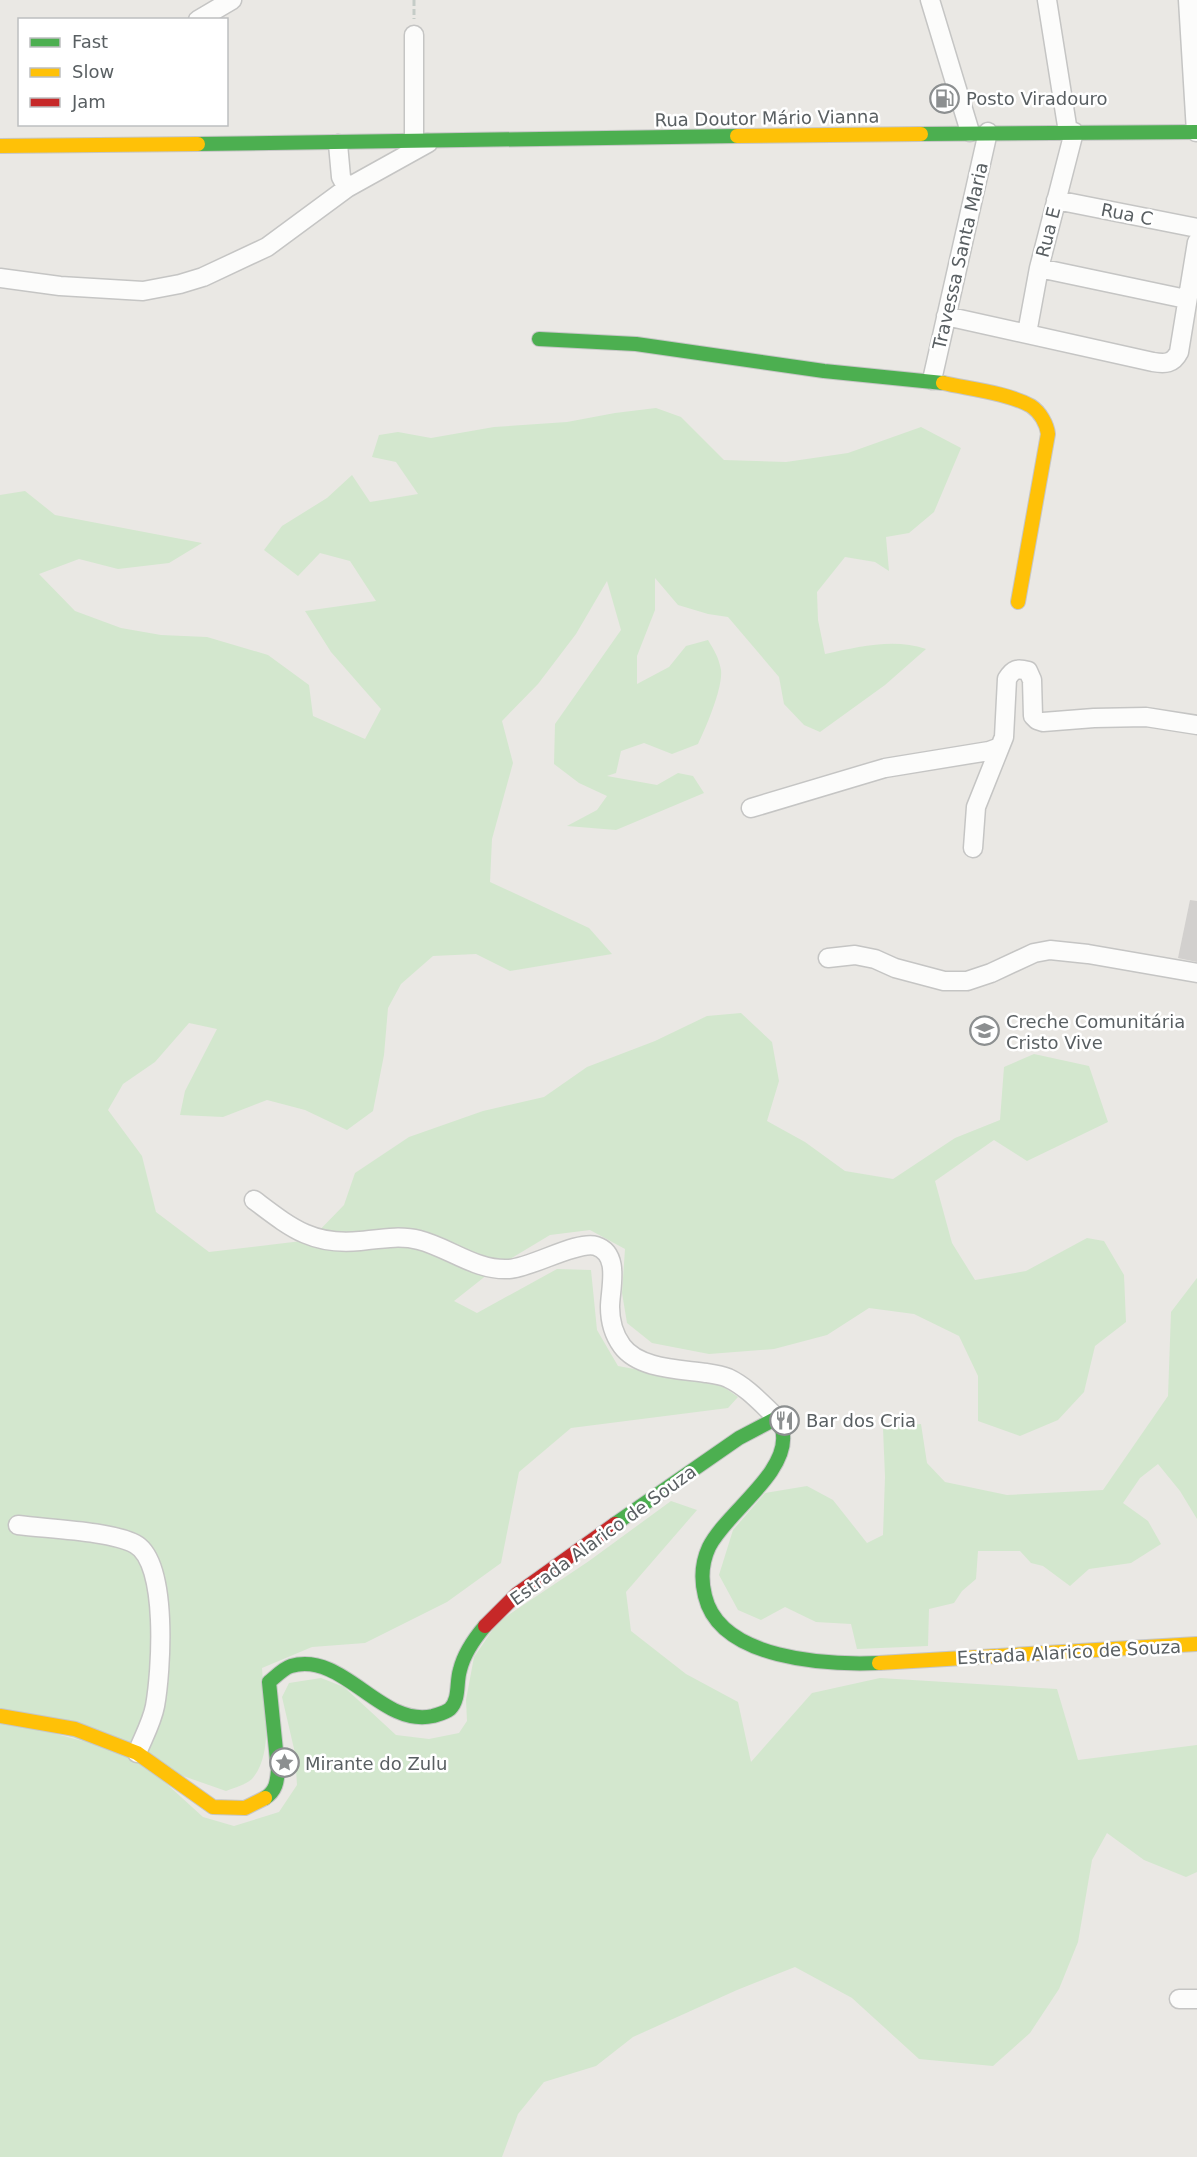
<svg xmlns="http://www.w3.org/2000/svg" width="1197" height="2157" viewBox="0 0 1197 2157" font-family="'DejaVu Sans',sans-serif">
<rect width="100%" height="100%" fill="#eae8e4"/>
<path fill="#d3e7ce" d="M656,408L681,417L724,460L786,462L848,453L921,427L961,448L934,512L909,533L886,537L889,571L875,562L845,557L817,592L818,620L825,654C859,647 893,638 926,649L885,685L820,732L804,725L784,704L779,677L728,617L708,614L678,605L655,578V610L637,656V684L669,667L686,646L708,640C714,650 719,658 721,670C723,688 706,727 698,744L672,754L644,743L621,751L616,773L607,776L657,785L678,773L693,776L704,793L616,830L567,826L597,810L607,796L579,783L554,764L555,724L621,630L607,581L576,634L538,684L502,721L513,763L492,839L490,882L589,928L612,954L510,971L476,954L433,956L401,984L388,1008L384,1055L373,1111L347,1130L305,1110L267,1100L223,1117L180,1115L185,1091L217,1029L189,1023L155,1062L123,1084L108,1110L142,1156L156,1212L209,1252L310,1240L344,1205L355,1173L409,1137L483,1111L544,1097L587,1067L655,1041L707,1016L741,1013L772,1042L779,1081L767,1121L805,1142L845,1171L893,1179L955,1138L1000,1120L1004,1067L1034,1054L1089,1066L1108,1122L1027,1161L994,1140L935,1181L952,1243L975,1280L1026,1271L1087,1238L1104,1241L1124,1275L1126,1322L1095,1346L1084,1392L1058,1420L1020,1436L978,1421V1376L959,1336L914,1314L869,1308L827,1335L774,1349L709,1354L652,1343L627,1323L622,1293L625,1249L590,1230L550,1235L497,1267L454,1301L477,1313L557,1269L591,1270L597,1330L618,1366L721,1385L738,1397L728,1408L571,1428L519,1472L501,1563L447,1602L365,1643L312,1647L262,1668C264,1701 275,1752 252,1779C247,1784 234,1788 226,1791L0,1712V495L25,491L55,515L202,543L169,563L118,569L79,559L39,574L75,611L121,628L161,635L207,637L268,655L309,685L313,716L365,739L381,709L331,652L305,611L376,601L350,561L320,553L298,576L264,550L282,526L327,498L352,475L370,502L418,494L396,462L372,457L379,435L398,432L431,438L494,427L567,422L615,413Z
M1197,1278V1519L1180,1491L1158,1464L1140,1478L1123,1503L1148,1521L1161,1544L1131,1563L1089,1569L1070,1586L1043,1566L1031,1563L1020,1551H978L976,1579L962,1591L954,1603L929,1609L928,1646L857,1649L851,1624L816,1622L785,1607L761,1620L738,1610L719,1575L733,1530L765,1493L807,1486L833,1500L867,1543L883,1535L885,1477L883,1428L921,1424L927,1463L945,1482L1007,1495L1103,1490L1168,1396L1171,1312Z
M671,1501L697,1510L626,1592L631,1631L686,1674L738,1702L751,1762L812,1693L880,1678L1057,1689L1078,1760L1197,1745V1872L1186,1877L1144,1860L1107,1833L1092,1860L1078,1942L1059,1989L1030,2033L993,2066L919,2059L852,1998L795,1967L737,1990L633,2037L596,2066L544,2082L518,2114L502,2157H0V1719L135,1755L203,1817L234,1826L279,1812L297,1785L295,1753L282,1697L289,1683L321,1678L344,1687L396,1735L429,1739L459,1733L467,1721L466,1700L474,1657L498,1622L589,1561Z"/>
<path fill="#d2d0ce" d="M1190,900L1197,901V962L1178,958Z"/>
<g fill="none" stroke-linecap="round" stroke-linejoin="round">
<defs>
<path id="street" d="M930,0L970,132
M1047,0L1068,132
M1188,0L1196,132
M198,20L232,0
M414,35V142
M338,144L341,177L347,188
M1056,200L1197,228
M1039,268L1186,299
M0,278L60,286L143,291L180,284L203,277L267,247L347,188L428,143
M946,316L1153,362C1165,364 1173,364 1179,352L1197,242
M1027,333L1039,268L1074,132
M932,380L988,132
M751,808L885,768L989,751L1000,747L1004,737L1007,679C1013,669 1017,668 1028,671L1032,680L1033,716L1037,720L1043,722L1094,718L1146,717L1197,725
M973,848L976,807L1000,747
M828,958L855,955L875,959L895,968L944,981H967L991,973L1034,953L1050,950L1088,954L1197,973
M254,1200C290,1227 312,1246 360,1241C379,1239 400,1235 419,1240C450,1248 476,1271 509,1269C531,1268 578,1240 596,1246C621,1254 610,1289 610,1307C610,1320 614,1335 622,1346C639,1369 679,1369 706,1373C713,1374 721,1375 728,1378C747,1387 761,1403 777,1418
M18,1525C48,1529 111,1531 135,1544C169,1562 161,1673 155,1706C152,1722 143,1738 137,1753
M1179,1999H1197"/>
<path id="fast" d="M921,134L1197,132
M198,144L737,136
M539,339L636,344L824,371L943,383
M615,1524L739,1438L777,1418C779,1423 783,1430 783,1435C787,1474 726,1513 709,1547C702,1562 701,1580 705,1596C720,1660 827,1665 879,1663
M265,1798C276,1791 277,1782 278,1770L269,1682C275,1677 284,1668 291,1666C344,1651 381,1728 433,1716C439,1714 445,1713 450,1709C460,1699 456,1682 460,1670C464,1653 474,1639 485,1626"/>
<path id="slow" d="M737,136L921,134
M0,146L198,144
M943,383C970,389 1008,393 1031,406C1040,412 1047,424 1048,434L1018,602
M879,1663L1197,1644
M0,1716L75,1729L137,1753L213,1807L245,1808L265,1798"/>
<path id="jam" d="M485,1626L517,1594L615,1524"/>
</defs>
<use href="#street" stroke="#c5c5c4" stroke-width="21"/>
<use href="#fast" stroke="#c6c6c6" stroke-width="16"/>
<use href="#slow" stroke="#c6c6c6" stroke-width="16"/>
<use href="#jam" stroke="#c6c6c6" stroke-width="16"/>
<path stroke="#c5ccc7" stroke-width="3" stroke-dasharray="6 3" stroke-linecap="butt" d="M414,0V19"/>
<use href="#street" stroke="#fcfcfb" stroke-width="18"/>
<use href="#fast" stroke="#4caf50" stroke-width="14"/>
<use href="#slow" stroke="#ffc107" stroke-width="14"/>
<use href="#jam" stroke="#c62828" stroke-width="14"/>
</g>
<defs>
<symbol id="fuel-ring" viewBox="-11 -11 22 22"><circle r="9.5" fill="#fff" stroke="#8c8f90" stroke-width="1.5"/><path d="M-5.5-6h7V0h2V4h1.3V-2.5L3-4.5l.8-.8L6-3V5H2.5V1h-1V6h-7ZM-4.2-4.7v3.2H.2V-4.7Z" fill="#8c8f90"/></symbol>
<symbol id="school-ring" viewBox="-11 -11 22 22"><circle r="9.5" fill="#fff" stroke="#8c8f90" stroke-width="1.5"/><path d="M0-5L7-2L0 1L-7-2ZM-4 1L0 2.5L4 1V4Q0 6-4 4Z" fill="#8c8f90"/></symbol>
<symbol id="restaurant-ring" viewBox="-11 -11 22 22"><circle r="9.5" fill="#fff" stroke="#8c8f90" stroke-width="1.5"/><path d="M-5-6h1v4h1v-4h1v4h1v-4h1v5L-1.5 .5V6h-2V.5L-5-1ZM5-6V6H3V1.5H1.5Q1.5-4 5-6Z" fill="#8c8f90"/></symbol>
<symbol id="sight-ring" viewBox="-11 -11 22 22"><circle r="9.5" fill="#fff" stroke="#8c8f90" stroke-width="1.5"/><path d="M0-6L1.8-2.2L6-1.7L2.9 1.2L3.7 5.4L0 3.3L-3.7 5.4L-2.9 1.2L-6-1.7L-1.8-2.2Z" fill="#8c8f90"/></symbol>
</defs>
<g fill-rule="evenodd">
<use href="#fuel-ring" x="928" y="82" width="33" height="33"/>
<use href="#school-ring" x="968" y="1014" width="33" height="33"/>
<use href="#restaurant-ring" x="768" y="1404" width="33" height="33"/>
<use href="#sight-ring" x="268" y="1746" width="33" height="33"/>
</g>
<g text-anchor="middle" dominant-baseline="central" stroke-width="5" stroke-linejoin="round" paint-order="stroke">
<g font-size="18" fill="#595f62" stroke="#fff" text-anchor="start">
<text x="966" y="98">Posto Viradouro</text>
<text x="1006" y="1021">Creche Comunitária<tspan x="1006" dy="21">Cristo Vive</tspan></text>
<text x="806" y="1420">Bar dos Cria</text>
<text x="305" y="1763">Mirante do Zulu</text>
</g>
<g font-size="18" fill="#595f62" stroke="#fff">
<text transform="translate(767 118) rotate(-1)">Rua Doutor Mário Vianna</text>
<text transform="translate(1127 214) rotate(11)">Rua C</text>
<text transform="translate(1048 232) rotate(-76)">Rua E</text>
<text transform="translate(960 256) rotate(-77)">Travessa Santa Maria</text>
<text transform="translate(603 1535) rotate(-36)">Estrada Alarico de Souza</text>
<text transform="translate(1069 1652) rotate(-3)">Estrada Alarico de Souza</text>
</g>
</g>
<rect x="18" y="18" width="210" height="108" fill="#ffffff" stroke="#bdbfc0" stroke-width="1.5"/>
<rect x="30" y="38" width="30" height="9" fill="#4caf50" stroke="#bdbfc0" stroke-width="1.5"/>
<text x="72" y="48" font-size="18" fill="#595f62">Fast</text>
<rect x="30" y="68" width="30" height="9" fill="#ffc107" stroke="#bdbfc0" stroke-width="1.5"/>
<text x="72" y="78" font-size="18" fill="#595f62">Slow</text>
<rect x="30" y="98" width="30" height="9" fill="#c62828" stroke="#bdbfc0" stroke-width="1.5"/>
<text x="72" y="108" font-size="18" fill="#595f62">Jam</text>
</svg>
